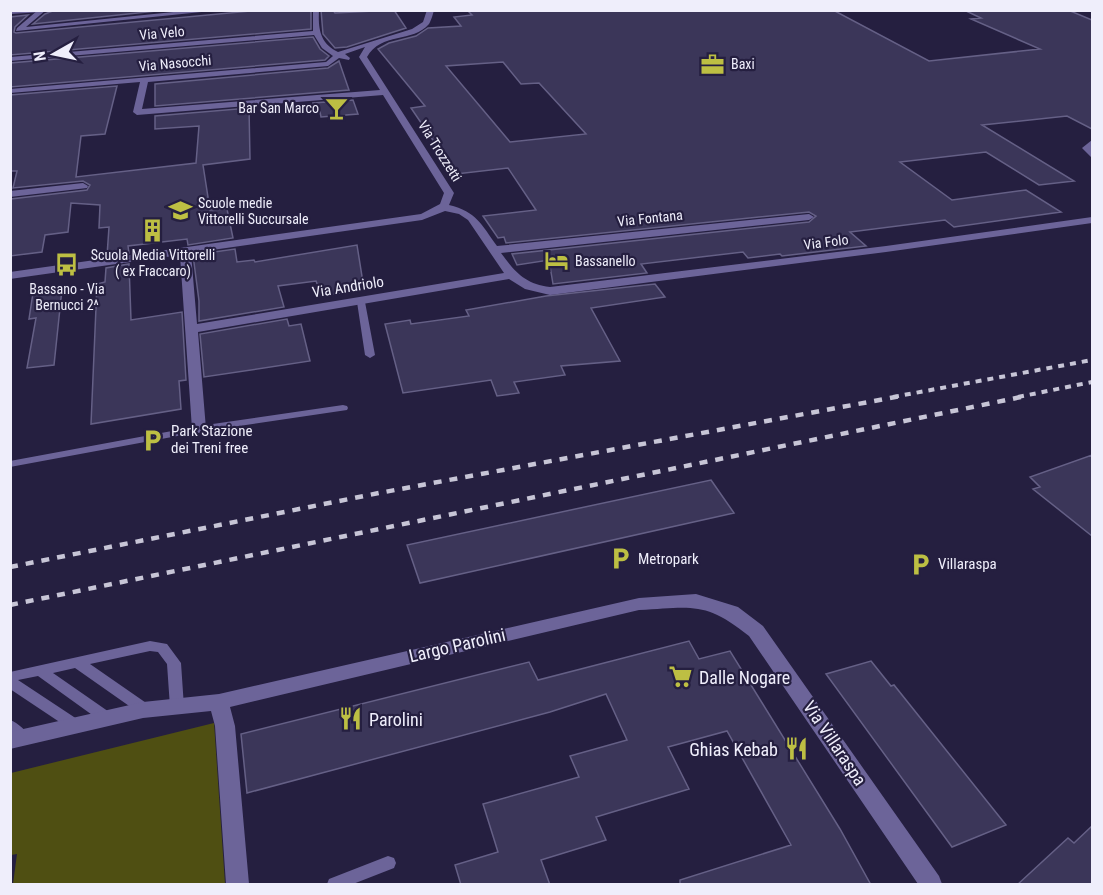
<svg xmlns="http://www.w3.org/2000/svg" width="1103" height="895" viewBox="0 0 1103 895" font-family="'Roboto Condensed',sans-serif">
<rect width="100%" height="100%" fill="#251f40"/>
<path fill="#4f4f12" d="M214,723L225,884H13L17,854L11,855V773Z"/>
<path fill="#3b3659" stroke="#656086" stroke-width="1.5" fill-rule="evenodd" d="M55,10L130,11L166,10L33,24L45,14Z
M261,10H311V29L10,55V17L28,15L15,27L14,32L16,33Z
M321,10H333L335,13L394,10L406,28L347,47L335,48L323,34Z
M467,10H833L929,61L1040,49L971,19L981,18L964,10H1068L1092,20V129L1067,116L982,125L1074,181L1039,185L986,152L900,162L952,200L1026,190L1061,212L954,227L945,220L850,232L866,246L782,256L780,254L748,258L743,252L641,264L647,273L553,284L549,260L517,265L512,254L809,222L816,216L809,212L506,243L504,237L498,238L483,216L536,210L508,168L456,174L411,108L425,106L378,49L389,43L416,36L428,28L461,26L454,17L472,15ZM503,62L521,84L539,83L586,134L510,142L446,66Z
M313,37L320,49L329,56L325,60L10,87V63Z
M339,61L349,90L155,106V84L328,68Z
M117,86L105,134L81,136L76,177L196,163L199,126L155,129V116L249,108L250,159L203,165L210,210L227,209L233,238L188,245L187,239L128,246L129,253L107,256L109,227L99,228L100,205L71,203L68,232L45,235L42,252L10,256L11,199L87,190L90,185L83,181L13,188L17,171H10V95Z
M353,100L358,114L321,117L320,112L316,113L313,103Z
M357,245L364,289L322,296L316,281L278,286L284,307L199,321V301L193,255L235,249L237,262L254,260L255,262Z
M129,264L131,320L182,312L186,380L179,381L181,409L91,424L97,284L105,282L106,268Z
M655,284L665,297L591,308L620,361L561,366L565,375L514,382L519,393L497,396L491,380L403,393L385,324L410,320L411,324L469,316L466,310L546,296Z
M62,289L54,365L27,368L36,318L29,319L33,293Z
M287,319L289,326L301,324L310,361L204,377L200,334Z
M1092,455V536L1033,489L1040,487L1030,477Z
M711,480L734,513L420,583L407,545Z
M689,641L699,659L730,651L840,829L871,885H680V880L791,845L727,731L668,747L689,789L596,817L606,840L541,860L550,885H461L455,865L498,852L483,804L579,777L570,756L627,740L606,694L550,712L247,793L241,734L529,662L538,680Z
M871,661L891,686L894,685L1006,825L952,847L826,674Z
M1092,826V885H1017L1068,838L1074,843Z"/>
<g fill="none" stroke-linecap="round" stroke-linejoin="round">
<path fill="#6c6499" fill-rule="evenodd" d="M44,10L42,12L10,14V12Z
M361,299L365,302L375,355L370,358L365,355L357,302Z
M343,405L347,406L348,408L347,410L199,432L10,467V461L199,426Z
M150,641L167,644L181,663L184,707L182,711L177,713L172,711L170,707L167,664L158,652L150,651L90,664L152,707L154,711L152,715L147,717L142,715L75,668L53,673L112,714L114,718L112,722L107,724L102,722L38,676L18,680L80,721L82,725L80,729L75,731L70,729L10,689V672Z
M10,720C18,723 27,731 30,738L28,742C20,745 16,741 10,735Z
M388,856L394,858L396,863L394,868L353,884H327L329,879Z"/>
<path fill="#6c6499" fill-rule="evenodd" d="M38,10H46L26,27L193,10H221L16,31L17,28Z
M313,10H319C318,29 320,43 338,52L412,29L423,22L427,10H434C433,14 431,21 429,24C413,43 381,32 367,57L454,193L449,205C477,212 481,224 497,246L809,214L814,217L809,220L501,253C515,272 525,284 550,287L886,246L1092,217V223L886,252L550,295L525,289L509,279L198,332L206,429L199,433L194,432L192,429L180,255L10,279V272L421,214L440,204L444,193L383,95L137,115L133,112L140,82L10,93V89L326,62L333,56L322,48L314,35L10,61V57L313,31ZM365,47L359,57L380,90L142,109L148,82L328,66L339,58L349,60L350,58L345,54ZM445,211L459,214L468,220L504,273L197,324L191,253L422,220Z
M1092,140V158L1082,148Z
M83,183L88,186L87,188L10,197V191Z
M696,594L738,607L763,626L939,876L942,884H918L749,636C706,601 692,607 639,610L230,707L235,726L249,884H226L215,726L211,711L143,718L10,749V732L143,702L219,694L639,598Z"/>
<path stroke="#c7c5d6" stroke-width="4" stroke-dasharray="6 6" stroke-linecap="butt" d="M893,397L1092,360
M1018,397L1092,382"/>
<path stroke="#c7c5d6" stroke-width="4.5" stroke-dasharray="8 8" stroke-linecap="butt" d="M10,567L379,493L901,396
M10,605L1026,396"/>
</g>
<defs>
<symbol id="office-bare" viewBox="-9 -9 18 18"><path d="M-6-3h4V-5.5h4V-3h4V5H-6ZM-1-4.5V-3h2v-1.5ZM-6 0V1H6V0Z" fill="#bdbf43" stroke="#251f40" stroke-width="2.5" paint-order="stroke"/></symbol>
<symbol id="bar-bare" viewBox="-9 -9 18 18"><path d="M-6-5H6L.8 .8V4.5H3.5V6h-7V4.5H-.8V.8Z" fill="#bdbf43" stroke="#251f40" stroke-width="2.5" paint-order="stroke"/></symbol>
<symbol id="school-bare" viewBox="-9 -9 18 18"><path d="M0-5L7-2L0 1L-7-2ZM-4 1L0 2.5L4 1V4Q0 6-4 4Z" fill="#bdbf43" stroke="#251f40" stroke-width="2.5" paint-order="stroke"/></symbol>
<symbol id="building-bare" viewBox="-9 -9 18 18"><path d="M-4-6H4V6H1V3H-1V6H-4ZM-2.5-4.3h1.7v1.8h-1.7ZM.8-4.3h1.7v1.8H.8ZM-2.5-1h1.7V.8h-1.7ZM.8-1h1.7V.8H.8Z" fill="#bdbf43" stroke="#251f40" stroke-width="2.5" paint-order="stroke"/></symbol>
<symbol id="hotel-bare" viewBox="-9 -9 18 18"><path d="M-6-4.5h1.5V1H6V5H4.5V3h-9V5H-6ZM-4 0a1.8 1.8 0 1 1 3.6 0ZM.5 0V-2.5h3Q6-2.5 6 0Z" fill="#bdbf43" stroke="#251f40" stroke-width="2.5" paint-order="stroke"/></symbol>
<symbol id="bus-bare" viewBox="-9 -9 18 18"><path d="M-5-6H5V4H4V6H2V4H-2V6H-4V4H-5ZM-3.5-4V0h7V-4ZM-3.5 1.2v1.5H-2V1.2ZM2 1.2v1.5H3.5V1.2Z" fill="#bdbf43" stroke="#251f40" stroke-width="2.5" paint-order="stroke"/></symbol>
<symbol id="parking-bare" viewBox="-9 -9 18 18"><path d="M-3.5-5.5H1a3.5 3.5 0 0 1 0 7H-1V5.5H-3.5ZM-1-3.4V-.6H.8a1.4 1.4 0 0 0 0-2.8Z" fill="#bdbf43" stroke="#251f40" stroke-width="2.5" paint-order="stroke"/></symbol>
<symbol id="supermarket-bare" viewBox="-9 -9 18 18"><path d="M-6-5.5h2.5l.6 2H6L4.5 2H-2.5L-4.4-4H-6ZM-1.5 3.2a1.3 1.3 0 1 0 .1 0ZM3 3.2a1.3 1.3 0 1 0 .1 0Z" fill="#bdbf43" stroke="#251f40" stroke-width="2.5" paint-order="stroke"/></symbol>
<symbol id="restaurant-bare" viewBox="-9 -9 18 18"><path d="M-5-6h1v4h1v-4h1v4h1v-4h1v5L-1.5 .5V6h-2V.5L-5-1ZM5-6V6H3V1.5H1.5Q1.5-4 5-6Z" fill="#bdbf43" stroke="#251f40" stroke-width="2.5" paint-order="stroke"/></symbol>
</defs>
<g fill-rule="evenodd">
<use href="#office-bare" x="696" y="48" width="33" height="33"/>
<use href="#bar-bare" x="320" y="92" width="33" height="33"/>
<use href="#school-bare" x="164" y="194" width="33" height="33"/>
<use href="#building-bare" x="136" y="214" width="33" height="33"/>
<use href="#hotel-bare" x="540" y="244" width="33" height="33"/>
<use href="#bus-bare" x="50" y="248" width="33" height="33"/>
<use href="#parking-bare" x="136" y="424" width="33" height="33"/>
<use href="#parking-bare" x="604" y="542" width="33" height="33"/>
<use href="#parking-bare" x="904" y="548" width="33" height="33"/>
<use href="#supermarket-bare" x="664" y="660" width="33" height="33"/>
<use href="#restaurant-bare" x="334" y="702" width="33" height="33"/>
<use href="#restaurant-bare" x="780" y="732" width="33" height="33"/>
</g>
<g text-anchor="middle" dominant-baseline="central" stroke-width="4.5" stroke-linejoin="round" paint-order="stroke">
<g font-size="14" fill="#efeefb" stroke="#251f40">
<text transform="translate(162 33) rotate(-5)">Via Velo</text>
<text transform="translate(175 63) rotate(-5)">Via Nasocchi</text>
<text transform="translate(440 151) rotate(58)">Via Trozzetti</text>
<text transform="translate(650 218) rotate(-6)">Via Fontana</text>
<text transform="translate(826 242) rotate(-7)">Via Folo</text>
</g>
<g font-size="14" fill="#efeefb" stroke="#251f40" text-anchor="start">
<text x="731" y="64">Baxi</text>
<text x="319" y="108" text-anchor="end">Bar San Marco</text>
<text x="198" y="203">Scuole medie<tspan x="198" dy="16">Vittorelli Succursale</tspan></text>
<text x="153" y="255" text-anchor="middle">Scuola Media Vittorelli<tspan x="153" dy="16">( ex Fraccaro)</tspan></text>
<text x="575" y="261">Bassanello</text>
<text x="67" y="289" text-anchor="middle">Bassano - Via<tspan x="67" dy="16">Bernucci 2^</tspan></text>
</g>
<g font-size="15" fill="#efeefb" stroke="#251f40">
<text transform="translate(348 287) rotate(-9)">Via Andriolo</text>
</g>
<g font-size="15" fill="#efeefb" stroke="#251f40" text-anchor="start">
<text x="171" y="431">Park Stazione<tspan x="171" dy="17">dei Treni free</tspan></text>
<text x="638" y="559">Metropark</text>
<text x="938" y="564">Villaraspa</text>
</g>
<g font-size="18" fill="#efeefb" stroke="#251f40">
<text transform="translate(457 645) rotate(-13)">Largo Parolini</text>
<text transform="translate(835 743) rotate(56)">Via Villaraspa</text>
</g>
<g font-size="18" fill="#efeefb" stroke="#251f40" text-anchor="start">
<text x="699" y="677">Dalle Nogare</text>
<text x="369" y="719">Parolini</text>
<text x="778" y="749" text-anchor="end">Ghias Kebab</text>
</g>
</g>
<rect width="1103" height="895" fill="none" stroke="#efeefb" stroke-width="24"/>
<g transform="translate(54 54) rotate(261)" stroke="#251f40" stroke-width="4.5" paint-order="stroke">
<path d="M0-4.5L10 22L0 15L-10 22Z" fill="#efeefb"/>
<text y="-9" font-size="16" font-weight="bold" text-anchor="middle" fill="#efeefb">N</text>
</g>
</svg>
